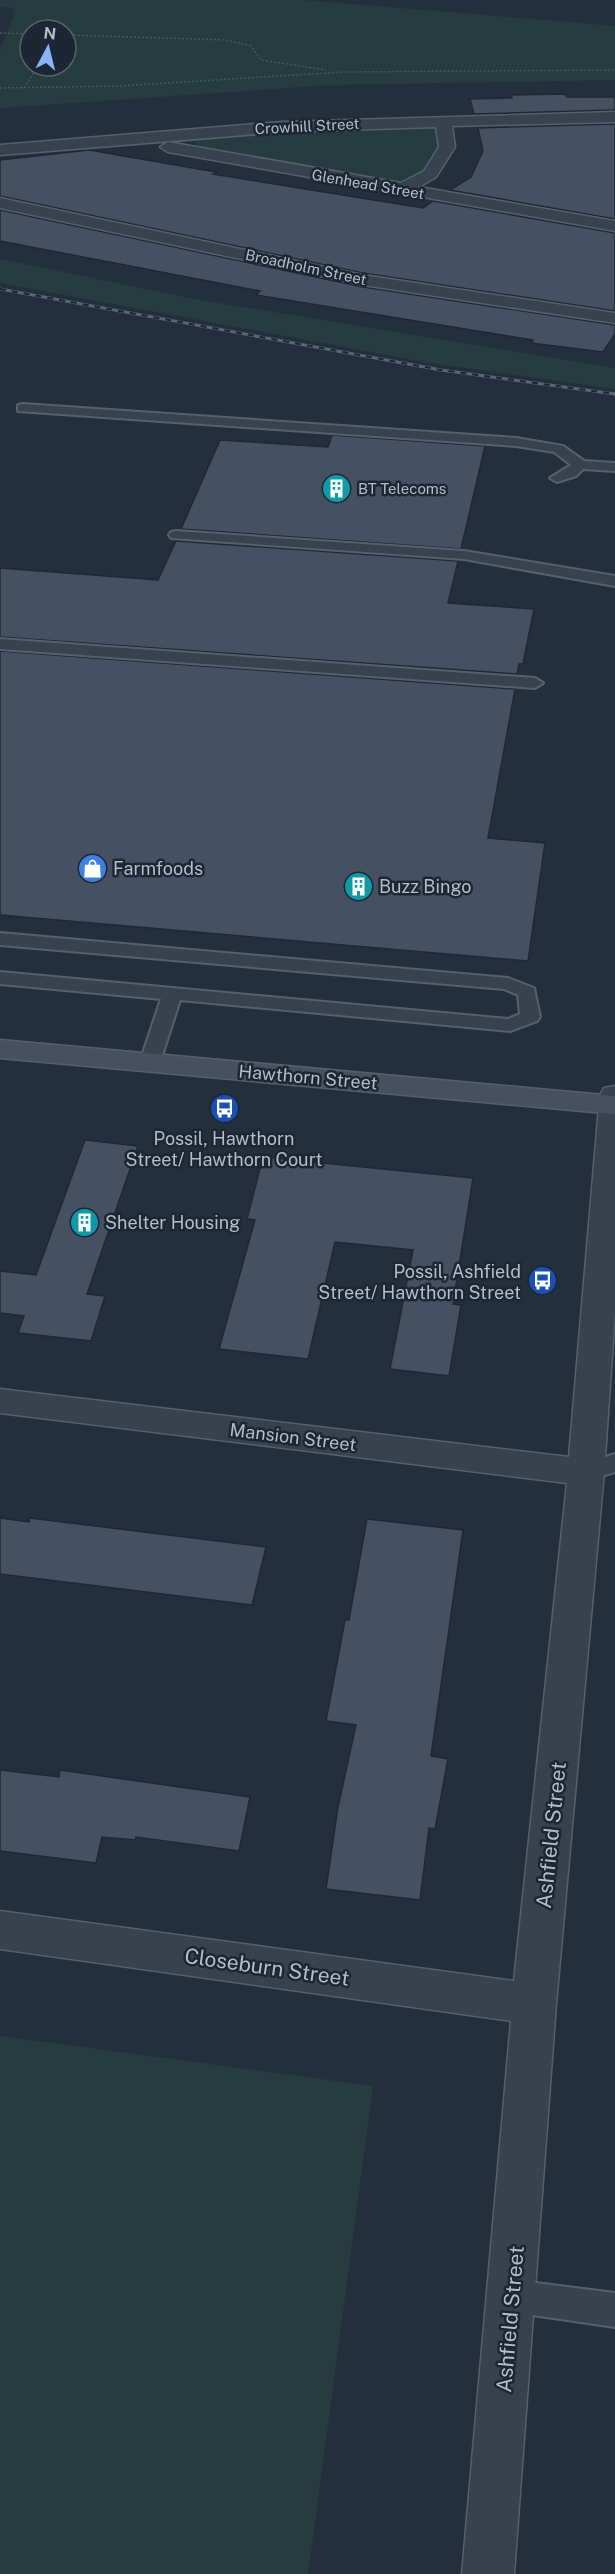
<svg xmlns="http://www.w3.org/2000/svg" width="615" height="2574" viewBox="0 0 615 2574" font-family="'Public Sans',sans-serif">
<rect width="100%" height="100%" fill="#242f3e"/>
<path fill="#263c3f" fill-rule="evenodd" d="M0,0H302L615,26V80L330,85L0,108V50L16,9L0,6ZM30,30H66V66H30Z
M387,126H436L442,145L426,169L404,185L197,148L196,140Z
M0,259L194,299L615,368V389L429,363L0,283Z
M0,2036L373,2086L308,2574H0Z"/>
<path fill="#455162" stroke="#1f2835" stroke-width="1.5" d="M565,94L567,97H615V110L474,114L470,99L512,98L511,95Z
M615,124V219L450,190L471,177L483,151L478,128Z
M89,150L216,172L213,174L423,208L433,201L615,233V311L363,273L0,196V160Z
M0,210L363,287L615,325V334L603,352L531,343L533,340L256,295L260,291L0,241Z
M332,435L485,446L461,549L181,529L220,440L328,447Z
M176,541L458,561L448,603L534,609L523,664H519L517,674L0,637V568L158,580Z
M0,651L515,689L488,838L545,843L528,961L0,915Z
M85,1140L138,1146L87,1294L105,1296L91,1341L18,1333L24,1316L0,1313V1271L36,1275Z
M263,1157L473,1178L453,1304L461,1305L449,1376L390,1369L413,1250L335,1242L308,1359L219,1349L255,1220L247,1219Z
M0,1518L29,1522L30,1518L266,1547L252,1605L0,1574Z
M367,1519L463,1530L431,1756L448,1759L435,1829L429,1828L420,1900L326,1889L338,1807L356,1725L326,1721L345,1620H349Z
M0,1770L59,1777L60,1770L250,1797L239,1851L136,1837L135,1840L102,1837L96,1863L0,1851Z"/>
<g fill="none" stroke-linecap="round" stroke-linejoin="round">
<defs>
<path id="lane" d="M23,404L516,438L563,446L584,461L615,463V471L583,469L576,476L557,482L550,478L571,465L554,452L516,446L18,411V405Z
M176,531L464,551L615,576V586L464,559L171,538L169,535L171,532Z
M0,639L535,678L543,683L535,688L0,649Z
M0,933L508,978L534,988L540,1017L537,1021L510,1031L180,1000L160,1062L157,1066H143L140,1062L161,999L0,984V972L508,1019L520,1014L518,995L504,989L0,945Z
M615,1454V1472L586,1481L577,1478L574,1472L577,1466Z
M512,2280L615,2293V2327L512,2312L500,2308L496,2296L500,2284Z"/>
<path id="street" d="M615,112V122L452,126L455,147L436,177L419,187L615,221V231L168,152L160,147L168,142L401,183L424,171L439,147L436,127L282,132L0,155V145L282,122Z
M0,198L363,275L615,313V323L363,285L0,208Z
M615,1086V1312L604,1472L556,2004L514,2574H462L511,2021L0,1949V1911L514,1981L567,1483L0,1413V1389L569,1457L600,1095L604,1088Z"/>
<path id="secondary" d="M0,1040L615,1096V1114L0,1058Z"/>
</defs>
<use href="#lane" stroke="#565f6c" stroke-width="4"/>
<use href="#street" stroke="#565f6c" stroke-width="3"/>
<use href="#secondary" stroke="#565f6c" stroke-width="3"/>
<path stroke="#44595c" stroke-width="1.5" stroke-dasharray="2 2" stroke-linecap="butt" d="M0,33L30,34
M66,35L226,40L251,46L261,60L326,70
M0,88L120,86L342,72L615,70
M24,88L38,66"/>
<use href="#lane" fill="#38414e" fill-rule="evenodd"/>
<use href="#street" fill="#38414e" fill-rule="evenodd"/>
<use href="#secondary" fill="#465061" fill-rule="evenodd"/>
<defs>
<path id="rail" d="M0,289L441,370L615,394"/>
</defs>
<use href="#rail" stroke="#5a6575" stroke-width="3"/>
<use href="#rail" stroke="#1d2633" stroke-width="2" stroke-dasharray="6" stroke-linecap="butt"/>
</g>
<defs>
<symbol id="building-disc" viewBox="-11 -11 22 22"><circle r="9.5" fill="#0f9aa8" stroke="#1d2633"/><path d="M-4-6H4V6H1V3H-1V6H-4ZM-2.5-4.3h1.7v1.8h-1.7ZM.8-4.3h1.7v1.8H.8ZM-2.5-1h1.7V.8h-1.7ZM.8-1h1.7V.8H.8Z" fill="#fff"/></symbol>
<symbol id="shop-disc" viewBox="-11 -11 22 22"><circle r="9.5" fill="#3f7fe0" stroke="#1d2633"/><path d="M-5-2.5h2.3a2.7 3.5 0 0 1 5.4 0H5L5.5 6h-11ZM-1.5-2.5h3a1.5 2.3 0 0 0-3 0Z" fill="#fff"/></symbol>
<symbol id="bus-disc" viewBox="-11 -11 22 22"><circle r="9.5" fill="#1a4fb4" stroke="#1d2633"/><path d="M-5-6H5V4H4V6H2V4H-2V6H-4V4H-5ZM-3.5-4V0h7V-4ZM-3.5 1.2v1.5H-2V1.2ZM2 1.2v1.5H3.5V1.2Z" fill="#fff"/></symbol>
</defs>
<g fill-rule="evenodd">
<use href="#building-disc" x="320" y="472" width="33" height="33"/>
<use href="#shop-disc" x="76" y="852" width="33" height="33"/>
<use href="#building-disc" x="342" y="870" width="33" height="33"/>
<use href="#bus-disc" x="208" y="1092" width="33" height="33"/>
<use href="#building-disc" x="68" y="1206" width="33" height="33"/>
<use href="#bus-disc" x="526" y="1264" width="33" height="33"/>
</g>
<g text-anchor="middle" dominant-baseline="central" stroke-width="5" stroke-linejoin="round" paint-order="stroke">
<g font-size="15" fill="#b4bcc9" stroke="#1d2633">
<text transform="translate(307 126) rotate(-3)">Crowhill Street</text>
<text transform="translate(368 184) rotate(10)">Glenhead Street</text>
<text transform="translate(306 267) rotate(12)">Broadholm Street</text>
</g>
<g font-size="15" fill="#b4bcc9" stroke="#1d2633" text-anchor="start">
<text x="358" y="488">BT Telecoms</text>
</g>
<g font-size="18" fill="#b4bcc9" stroke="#1d2633" text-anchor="start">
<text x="113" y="868">Farmfoods</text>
<text x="379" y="886">Buzz Bingo</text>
<text x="224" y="1138" text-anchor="middle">Possil, Hawthorn<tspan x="224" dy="21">Street/ Hawthorn Court</tspan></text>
<text x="105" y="1222">Shelter Housing</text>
<text x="521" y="1271" text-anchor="end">Possil, Ashfield<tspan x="521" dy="21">Street/ Hawthorn Street</tspan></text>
</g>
<g font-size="18" fill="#b4bcc9" stroke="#1d2633">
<text transform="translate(308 1077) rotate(5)">Hawthorn Street</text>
<text transform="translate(293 1437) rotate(7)">Mansion Street</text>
</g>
<g font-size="21" fill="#b4bcc9" stroke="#1d2633">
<text transform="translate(551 1835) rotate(-84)">Ashfield Street</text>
<text transform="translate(267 1967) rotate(8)">Closeburn Street</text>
<text transform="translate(510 2319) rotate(-85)">Ashfield Street</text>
</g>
</g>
<g transform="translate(48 48) rotate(7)"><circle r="28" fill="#1d2633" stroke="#59626f" stroke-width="1.5"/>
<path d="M0-4.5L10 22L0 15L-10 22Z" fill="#8ab4f8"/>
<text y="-9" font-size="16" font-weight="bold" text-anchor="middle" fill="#b4bcc9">N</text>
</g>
</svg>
